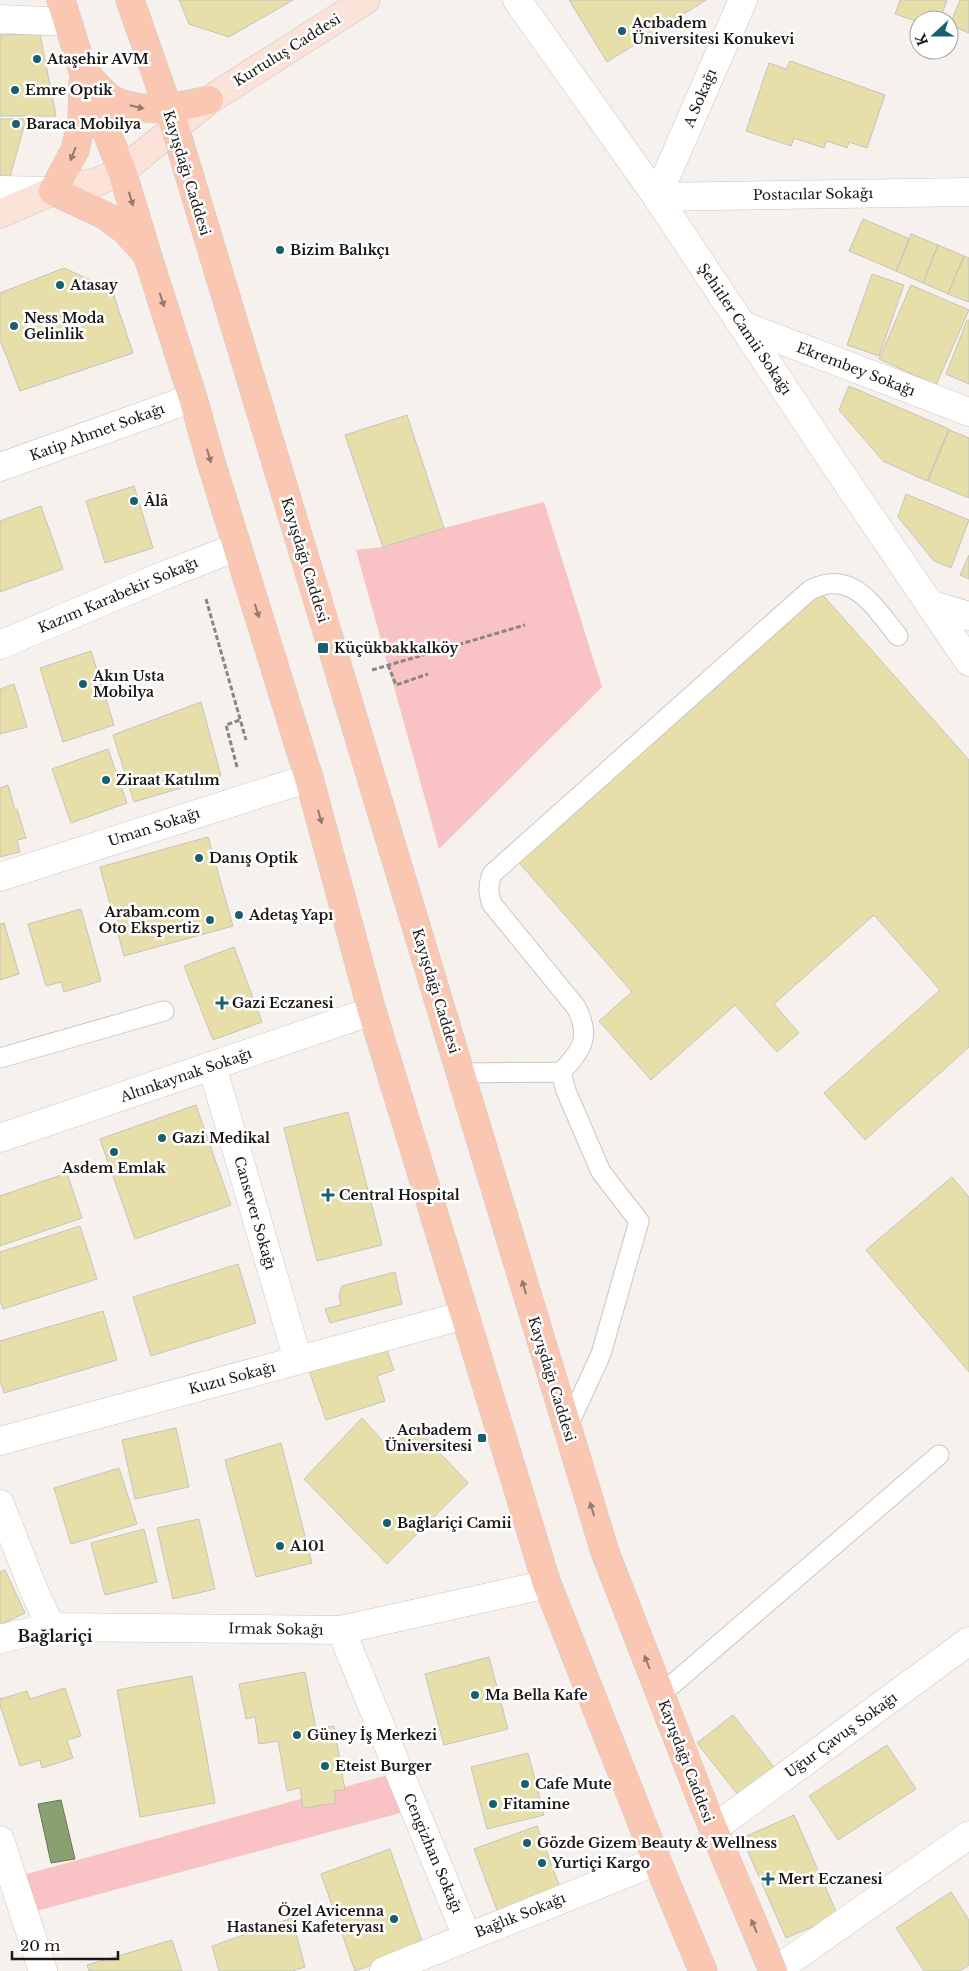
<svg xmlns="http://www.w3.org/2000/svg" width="969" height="1971" viewBox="0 0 969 1971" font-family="'Libre Baskerville',serif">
<rect width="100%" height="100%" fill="#f6f1ec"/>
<path fill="#f9c2c5" d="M544,502L602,687L439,849L356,550L383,547L444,528Z
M399,1772L415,1809L25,1914L12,1878Z"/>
<path fill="#89a073" stroke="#687857" d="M61,1800L75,1859L51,1863L38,1804Z"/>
<path fill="#e6dfaa" stroke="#c5c4be" d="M179,0H293L229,37L189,24Z
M569,0H706L607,62Z
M900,0H947L940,20H919V22L895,14Z
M960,0H969V33L950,25Z
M40,34L56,116H0V35Z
M790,61L885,95L867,148L849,142L847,148L827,141L824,148L794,138L791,146L746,131L769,63L786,69Z
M0,119H26L7,188H0Z
M863,219L910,239L896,271L849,251Z
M911,234L938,245L923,283L896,271Z
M938,245L964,256L948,294L923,283Z
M964,256L969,258V302L948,294Z
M64,268L112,290L133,353L20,391L0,340V293Z
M872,274L904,285L879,356L847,345Z
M911,285L969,310L936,385L879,359Z
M967,320H969V384L946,374Z
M849,386L949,429L927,481L883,461L839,410Z
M407,415L444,528L383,547L345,435Z
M949,430L969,438V498L928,481Z
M134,486L153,548L105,563L86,501Z
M906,494L969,520L951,568L934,561L898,517Z
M41,506L63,569L0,592V521Z
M969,555V579L960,575Z
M821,593L969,760V1047L865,1140L824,1093L940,990L874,915L774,1004L799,1033L777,1052L735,1005L651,1080L599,1021L632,992L517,860Z
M91,651L114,725L63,742L40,668Z
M14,684L27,727L0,734V689Z
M201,702L221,776L134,802L113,735Z
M108,749L127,803L71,823L52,769Z
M8,785L15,810L17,809L26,838L17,840L20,852L0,857V788Z
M208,837L233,926L124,956L100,867Z
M81,909L101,981L64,992L61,982L46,986L28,924Z
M4,923L19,974L0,980V924Z
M234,947L262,1022L213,1040L184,966Z
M196,1105L231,1205L135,1239L100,1139Z
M348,1112L382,1245L317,1261L284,1128Z
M67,1173L82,1218L0,1246V1196Z
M952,1177L969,1197V1372L866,1250Z
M80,1226L97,1279L3,1309L0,1301V1252Z
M238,1264L256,1323L151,1356L133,1297Z
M395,1272L402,1304L330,1323L325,1309L341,1305L339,1295L342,1286Z
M103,1311L117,1360L4,1393L0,1380V1341Z
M384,1342L394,1370L377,1376L385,1401L326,1420L308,1367Z
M362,1418L390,1449L415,1426L468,1483L387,1564L304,1479Z
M176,1428L189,1487L135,1499L122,1440Z
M281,1443L312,1563L256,1577L225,1460Z
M119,1468L137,1524L71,1544L54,1488Z
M199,1519L215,1589L173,1599L157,1528Z
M144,1529L157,1582L105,1595L91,1543Z
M5,1570L25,1613L0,1625V1572Z
M489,1657L508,1729L444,1745L425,1674Z
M305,1672L316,1729L334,1726L345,1790L334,1791L336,1803L303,1808L300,1788L287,1791L278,1741L259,1744L255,1717L246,1719L239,1684Z
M192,1676L215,1803L140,1817L117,1690Z
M65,1688L81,1736L67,1740L73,1758L42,1768L40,1760L20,1766L0,1705V1699L27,1691L30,1699Z
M733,1715L774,1767L738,1795L697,1743Z
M887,1745L916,1789L838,1840L809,1796Z
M528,1753L544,1815L487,1829L471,1767Z
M794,1815L838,1916L786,1938L742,1838Z
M537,1826L561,1890L498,1913L474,1849Z
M390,1849L424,1947L355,1971L321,1874Z
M951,1892L969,1920V1965L960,1971H924L896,1928Z
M292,1918L305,1967L292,1971H219L212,1946Z
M172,1940L182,1971H89L87,1965Z"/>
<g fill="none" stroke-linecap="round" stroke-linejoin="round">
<defs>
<path id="lane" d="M0,1058L164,1011
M461,1073L561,1072
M567,1428L601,1354L639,1221L601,1172L566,1091L561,1072C583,1050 591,1036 576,1007L492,904C488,893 488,885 492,874L810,590C853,568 874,607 898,636
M660,1695L939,1455"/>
<path id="street" d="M517,0L657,197L831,459L969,662
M743,0L657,197L969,192
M0,19L68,22
M0,190L53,191
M742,325L969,412
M0,467L193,398
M929,604L969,616
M0,645L165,575L237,547
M0,877L309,778
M212,1066L298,1360
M0,1138L372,1011
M0,1441L465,1315
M0,1504L35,1593L51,1627
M341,1630L467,1937
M0,1639L51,1627L341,1630L543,1585L546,1581
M713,1829L969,1641
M0,1840L43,1971
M384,1971L657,1861
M775,1971L969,1835"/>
<path id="secondary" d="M0,214L53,191L97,182L122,171L209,100L366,0"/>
<path id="primary" d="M61,0L83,71L122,171L147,254L193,398L211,462L309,778L372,1011L546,1581L657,1861L703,1971
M130,0L175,128L605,1552L705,1809L773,1971
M88,76C95,83 104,95 113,100C144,115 177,107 209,100
M83,83L82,120L75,150L53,191L106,216L125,230L145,252"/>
</defs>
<use href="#lane" stroke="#cbc6c1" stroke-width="21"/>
<use href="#street" stroke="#cbc6c1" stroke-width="29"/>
<use href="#secondary" stroke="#cbc6c1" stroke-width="29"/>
<use href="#primary" stroke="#cdcccc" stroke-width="29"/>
<path stroke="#898582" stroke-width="3" stroke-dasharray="5 2.5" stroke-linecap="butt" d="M206,599L246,740
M388,665L396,685L428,674
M372,670L525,625
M237,767L226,725L240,720"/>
<use href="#lane" stroke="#fff" stroke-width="19"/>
<use href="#street" stroke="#fff" stroke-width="28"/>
<use href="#secondary" stroke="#fce3d9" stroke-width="28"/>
<use href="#primary" stroke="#f9c7b2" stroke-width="28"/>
</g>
<defs><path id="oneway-solid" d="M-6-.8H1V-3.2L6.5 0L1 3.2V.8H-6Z" transform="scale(1.25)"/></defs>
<g fill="#95796c">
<use href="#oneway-solid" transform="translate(137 107) rotate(13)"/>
<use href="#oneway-solid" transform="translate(73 154) rotate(112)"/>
<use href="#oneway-solid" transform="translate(131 199) rotate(73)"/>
<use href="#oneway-solid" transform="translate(162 300) rotate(72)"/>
<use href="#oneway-solid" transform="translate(209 456) rotate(74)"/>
<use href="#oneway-solid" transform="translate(257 611) rotate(73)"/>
<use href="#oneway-solid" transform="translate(320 817) rotate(75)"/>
<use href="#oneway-solid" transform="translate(524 1287) rotate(-106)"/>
<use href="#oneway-solid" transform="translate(592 1509) rotate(-107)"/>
<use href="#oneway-solid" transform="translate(647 1662) rotate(-111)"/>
<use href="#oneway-solid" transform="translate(754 1926) rotate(-113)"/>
</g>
<g fill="#17606f" stroke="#fff" stroke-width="2">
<circle cx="622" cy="31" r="5"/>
<circle cx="37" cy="59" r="5"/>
<circle cx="15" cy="90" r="5"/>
<circle cx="16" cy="124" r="5"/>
<circle cx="280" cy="250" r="5"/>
<circle cx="60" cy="285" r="5"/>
<circle cx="14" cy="326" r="5"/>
<circle cx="134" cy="501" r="5"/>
<rect x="317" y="642" width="12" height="12" rx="2.5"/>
<circle cx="83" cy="684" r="5"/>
<circle cx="106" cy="780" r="5"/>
<circle cx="199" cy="858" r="5"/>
<circle cx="239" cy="915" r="5"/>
<circle cx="210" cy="920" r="5"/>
<path d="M219.5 995.5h5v5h5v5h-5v5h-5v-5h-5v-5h5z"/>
<circle cx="162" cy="1138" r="5"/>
<circle cx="114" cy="1152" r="5"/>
<path d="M325.5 1187.5h5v5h5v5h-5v5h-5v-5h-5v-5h5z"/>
<rect x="477" y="1433" width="10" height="10" rx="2.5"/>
<circle cx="387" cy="1523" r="5"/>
<circle cx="280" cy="1546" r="5"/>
<circle cx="475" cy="1695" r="5"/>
<circle cx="297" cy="1735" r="5"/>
<circle cx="325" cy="1766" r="5"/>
<circle cx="525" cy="1784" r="5"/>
<circle cx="493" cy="1804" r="5"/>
<circle cx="527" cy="1843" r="5"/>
<circle cx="542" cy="1863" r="5"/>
<path d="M765.5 1871.5h5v5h5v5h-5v5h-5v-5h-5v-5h5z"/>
<circle cx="394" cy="1919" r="5"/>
</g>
<g text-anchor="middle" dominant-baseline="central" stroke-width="5" stroke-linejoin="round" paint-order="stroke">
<g font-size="14" font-weight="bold" fill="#1b1917" stroke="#fff" text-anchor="start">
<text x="632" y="23">Acıbadem<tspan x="632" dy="16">Üniversitesi Konukevi</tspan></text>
<text x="47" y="59">Ataşehir AVM</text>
<text x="25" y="90">Emre Optik</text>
<text x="26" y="124">Baraca Mobilya</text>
<text x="290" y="250">Bizim Balıkçı</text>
<text x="70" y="285">Atasay</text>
<text x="24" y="318">Ness Moda<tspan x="24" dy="16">Gelinlik</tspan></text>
<text x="144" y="501">Âlâ</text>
<text x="334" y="648">Küçükbakkalköy</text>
<text x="93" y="676">Akın Usta<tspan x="93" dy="16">Mobilya</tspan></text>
<text x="116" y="780">Ziraat Katılım</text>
<text x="209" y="858">Danış Optik</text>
<text x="200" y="912" text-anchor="end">Arabam.com<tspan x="200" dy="16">Oto Ekspertiz</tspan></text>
<text x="249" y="915">Adetaş Yapı</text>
<text x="232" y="1003">Gazi Eczanesi</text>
<text x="172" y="1138">Gazi Medikal</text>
<text x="114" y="1168" text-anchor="middle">Asdem Emlak</text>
<text x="339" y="1195">Central Hospital</text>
<text x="472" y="1430" text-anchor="end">Acıbadem<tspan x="472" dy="16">Üniversitesi</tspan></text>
<text x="397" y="1523">Bağlariçi Camii</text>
<text x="290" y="1546">A101</text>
<text x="485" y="1695">Ma Bella Kafe</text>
<text x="307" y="1735">Güney İş Merkezi</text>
<text x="335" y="1766">Eteist Burger</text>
<text x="535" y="1784">Cafe Mute</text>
<text x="503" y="1804">Fitamine</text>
<text x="537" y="1843">Gözde Gizem Beauty &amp; Wellness</text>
<text x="552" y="1863">Yurtiçi Kargo</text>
<text x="778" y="1879">Mert Eczanesi</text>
<text x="384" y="1911" text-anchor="end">Özel Avicenna<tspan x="384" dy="16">Hastanesi Kafeteryası</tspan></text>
</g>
<g font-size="14" fill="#1b1917" stroke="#fff">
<text transform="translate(287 50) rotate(-32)">Kurtuluş Caddesi</text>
<text transform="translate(700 98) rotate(-67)">A Sokağı</text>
<text transform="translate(187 173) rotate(73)">Kayışdağı Caddesi</text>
<text transform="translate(813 194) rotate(-1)">Postacılar Sokağı</text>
<text transform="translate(745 329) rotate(56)">Şehitler Camii Sokağı</text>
<text transform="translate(856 369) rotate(21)">Ekrembey Sokağı</text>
<text transform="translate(97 432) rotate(-20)">Katip Ahmet Sokağı</text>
<text transform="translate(305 560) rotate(73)">Kayışdağı Caddesi</text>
<text transform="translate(118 595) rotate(-23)">Kazım Karabekir Sokağı</text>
<text transform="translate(154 827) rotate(-18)">Uman Sokağı</text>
<text transform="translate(436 991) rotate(73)">Kayışdağı Caddesi</text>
<text transform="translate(186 1075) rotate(-19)">Altınkaynak Sokağı</text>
<text transform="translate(255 1213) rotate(74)">Cansever Sokağı</text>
<text transform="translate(232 1378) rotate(-15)">Kuzu Sokağı</text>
<text transform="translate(552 1379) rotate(73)">Kayışdağı Caddesi</text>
<text transform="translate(276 1629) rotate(1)">Irmak Sokağı</text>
<text transform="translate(841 1735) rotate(-36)">Uğur Çavuş Sokağı</text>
<text transform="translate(686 1761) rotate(69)">Kayışdağı Caddesi</text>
<text transform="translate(433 1853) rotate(67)">Cengizhan Sokağı</text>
<text transform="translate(520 1915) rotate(-22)">Bağlık Sokağı</text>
</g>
<g font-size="16" font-weight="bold" fill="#1b1917" stroke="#fff">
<text x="55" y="1636">Bağlariçi</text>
</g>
</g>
<g transform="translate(934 35) rotate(249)"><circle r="24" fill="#ffffff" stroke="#a4a3a2"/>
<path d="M0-4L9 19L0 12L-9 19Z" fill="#17606f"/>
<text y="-8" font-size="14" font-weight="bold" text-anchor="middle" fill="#1b1917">K</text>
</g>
<path d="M12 1951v8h106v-8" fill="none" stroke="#1b1917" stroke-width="2.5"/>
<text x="20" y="1951" font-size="15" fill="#1b1917" stroke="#ffffff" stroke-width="4" paint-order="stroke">20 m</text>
</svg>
